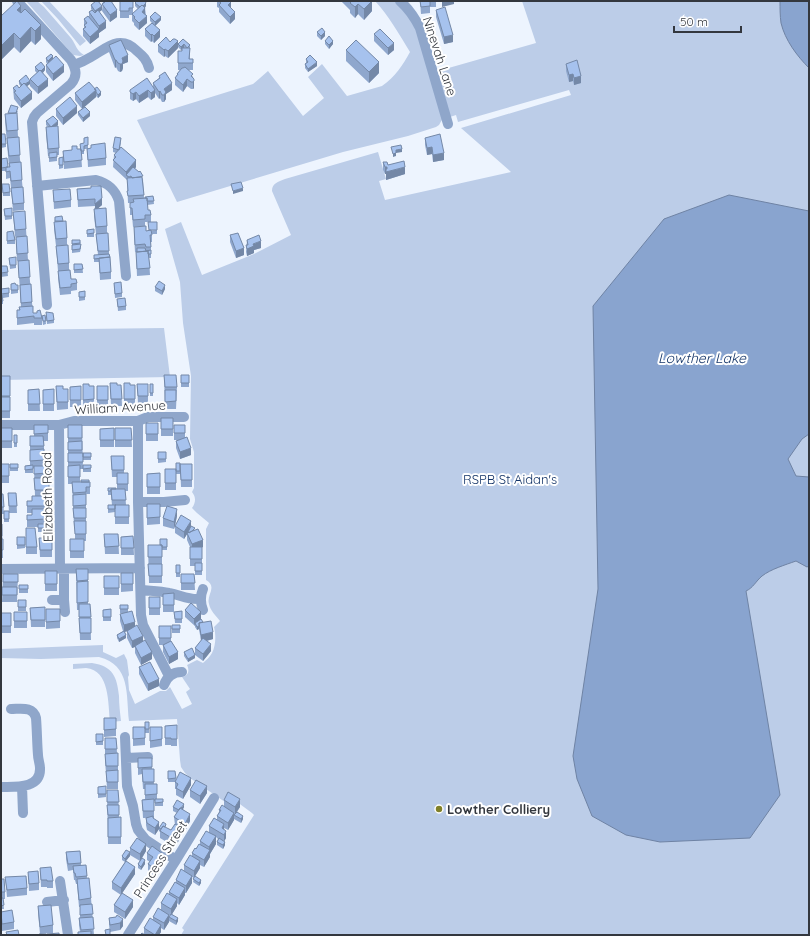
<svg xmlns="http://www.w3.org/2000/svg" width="810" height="936" viewBox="0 0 810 936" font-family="Quicksand,sans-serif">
<rect width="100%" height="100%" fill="#edf4fe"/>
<path fill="#bccde8" d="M26,1H37L44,7L71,38C77,46 75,49 84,55L80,56L73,55Z
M41,1H49L86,41L80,46L58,19Z
M375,1H397L414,21L443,118L439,125L436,127L408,136L343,152L177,202L137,120L253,84L268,71L303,116L324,98L308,77L322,64L347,96L382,86C395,77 403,65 410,52C399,34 389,16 375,1Z
M522,1H809V935H181L184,930L182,928L254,815L252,813L229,796L225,802L190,778L185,773L181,767L180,760L177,719L129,721C126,695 131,665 99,657L41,659L1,658V649L103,645V652L116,658L124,654L127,660L129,675L128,677L129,690L135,704L160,691H166L170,687L182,709L192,704L186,692L190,689L182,677C188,676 190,671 187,665L197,660L203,663C206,660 210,657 212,653C216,645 216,635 214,627L220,621C216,616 210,610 209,604C206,595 218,587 206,580V529L209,523L197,513L192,508C196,502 196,497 192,492L194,488V452L190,439L191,376L183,323L180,282L165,229L181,222L202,275L254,254L291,235L272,191C272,183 278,182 285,179L378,152L386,179L379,181L385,200L511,172L461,128L571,95L569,90L458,122L456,115L450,117L438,71L536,43Z
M164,328L170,377L1,380V330Z
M92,663C113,666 117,677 119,696C119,704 120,713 121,721L110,722C108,704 110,670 86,668C82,668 77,669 73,669V664Z"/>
<path fill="#89a4cf" stroke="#6f83a4" d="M780,1H809V68C797,56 785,40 781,23C780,16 780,8 780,1Z
M729,195L809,211V434L802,439L788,459L796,476L809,477V566L807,567L796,561C785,565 771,569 762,576C756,581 753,588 746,591L780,795L750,838L660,842L626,835L592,816L577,779L573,756L598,589L593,306L664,219Z"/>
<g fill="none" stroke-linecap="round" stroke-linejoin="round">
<path stroke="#8fa6ca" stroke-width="10" d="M17,1L71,60C76,69 78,76 71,84L37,113L34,117L32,122L47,305
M400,1C409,9 415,18 420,28L448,124
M74,65C80,63 86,60 91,57C107,48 120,34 137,51C143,56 147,60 149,68
M37,186L96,180C108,183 115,189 119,201L126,276
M138,421V502L141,615L143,625L169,676
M1,425H59L74,421H138L148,417H184
M59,425L60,569
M138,502H164L185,500
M1,569L140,568
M141,590C150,591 160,591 169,593C181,595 187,600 200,599
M52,600H64V569
M64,600L65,612
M203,610C200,602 200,596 203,589
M164,685C167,676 173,672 182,672
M125,737L127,786L133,806L136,824L138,830L146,840L176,860
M126,758L148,757
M22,786L23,813
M1,787C16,787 41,789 40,768C40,764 38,759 38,755C37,743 37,730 36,718C33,706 21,709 11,709
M60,881L68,935
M47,902L64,900
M128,935L176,860L214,798"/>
</g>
<path fill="#8fa7cd" d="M103,1H111L117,17L110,22L102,11Z
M120,1H133V14L138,9L135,6V3L146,6L145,8L147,23L139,30L134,25V23L132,21V15H129V18H120Z
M217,1H230L231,9L235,19L230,24L219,12V8L217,7Z
M341,1H372V11L364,20L358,14L355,18L350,13V10Z
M420,1H436V7H430V13L421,14Z
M91,5L102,10L99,12L106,28L99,33V37L90,44L83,36V29L84,28V19L89,17V12L92,10L91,9Z
M436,10L453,42L444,44L436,17Z
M21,13L41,39L35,45L31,41L20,53L14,47L1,60V16Z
M150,17L161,20L155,26L160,37L154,43L152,41L151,42L145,36V29L152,23L150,21Z
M317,32L325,36L321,40L317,36Z
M374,34L394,50L388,55L374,41Z
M325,41L333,44L329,49L325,44Z
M178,44L190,45V59H193V70H189L193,77L194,79V88L193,89H191L187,86L183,92L175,85V78L177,75V74L180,70H178V63L182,49L181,50L178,47Z
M109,45L128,62L123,64V68L122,71L120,72L118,71L116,67L115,68L109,52Z
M158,45L178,48L168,58L165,56L164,57L158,52Z
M346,50L379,73L369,83L346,61Z
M46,58L53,59L64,72L53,81L46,72V65L47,64L46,62Z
M306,59L317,66L308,72L305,68V64L306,63Z
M566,64L581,83L574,85L573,81L569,82L566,71Z
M35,67L45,70L43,73L48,86L38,94L30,86V84L27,86L32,99L21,108L14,99L13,88H19L21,87L19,84V81L30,80V79L37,73L35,71Z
M159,76L172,90L166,94V99L164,102H162L160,98L159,99L155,93V97L151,100L148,97L139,103L136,99L133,101L130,99V92L153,87V83L159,78Z
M94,89L101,95L98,98L96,96V97L82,109L75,100V93Z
M56,109L77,113L63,125L56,116Z
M18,111L17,114L18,137L24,203V210L13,211L11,188L10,178L6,179V171H1V159L8,167H9L5,121V114H8Z
M78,112L90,116L83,122L78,115Z
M46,121L58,125L56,126L59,148V155H57V161L49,162V156H48L46,134V127H48L46,125Z
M1,134L6,144V147L1,148Z
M425,138L444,160L433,162L432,154L427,155L425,145Z
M121,142L120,148L136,167L135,169L143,179L144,198L153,196L154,204L147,205L148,210L151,215V222H145V226L133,227L132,215H130V203H128L127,180L113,167L114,155L116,153L113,152V148Z
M80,144L88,145V149L106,158V165L88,167L87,149H84V154H81L82,167L64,169L63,151L80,149Z
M63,157V168L59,169V158Z
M383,162L405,174L386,180V174H385L383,170Z
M2,184L10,192V196H3Z
M91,188L102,205L97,209L107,226V233L111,272V279L100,280L99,262H94V255H98L96,234L94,216L95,206L78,207L77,189Z
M53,190L71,200V207L54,209Z
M12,208V219L5,220L4,209Z
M13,212L26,229L28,260L33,313L42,318V325H34V323L17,325V310H19L21,307L18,261H17L16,244V237L17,236L15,237Z
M55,217L63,221L67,238V245L56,246L54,229Z
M134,227L146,231L157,230V234H152V242H151V258H149L150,275L137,276L136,252H135L134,234Z
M94,229V237H87V230Z
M7,232L15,237V244H7Z
M230,235L244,255L236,258L230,242Z
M72,240H80L81,248L80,252L72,253Z
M247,240L261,248L254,250V253L247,256L246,252Z
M56,246L69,263V270L71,279L77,283V290L71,291V294L60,295L58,278V271H59H58Z
M9,258L16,261V268L10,269Z
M74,264H82L83,273H74Z
M1,266H7L8,276L1,277Z
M114,283L122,293V297L115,298Z
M11,284L16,285H18V293L11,294Z
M155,287L165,289L162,295L155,291Z
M9,288V297L3,298V304H1V289Z
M85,291V300L79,301V292Z
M117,299L126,306V310L118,311Z
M46,312L54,320V323L47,324Z
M45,315L46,324L43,325L42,316Z
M164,375L177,387L176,409H165Z
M181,375H189V387H181Z
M1,376H10V418H1Z
M110,383L117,385H121L122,406H111Z
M124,383L130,385H135V406H124Z
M83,384L89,386H94V406L83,407Z
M137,384H148V403L138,404Z
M150,384H153V396H150Z
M56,386L63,389H68V409L57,410Z
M81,386V407H70V387Z
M97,386H108V407H97Z
M39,389L40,411H28V390Z
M54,389V411H43V390Z
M161,418H173V436H161Z
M146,423H158V441H146Z
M34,425H48V441H44V466H48L49,478V497H45V532H38V527H27V515H32V513H27V501H32L35,496L34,468H33V473H25V466L30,465V436H34Z
M68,425H82L83,469H80V482H90V494H86V541H84V558H70V539H75V526H74L72,484H68Z
M174,425H185V438L191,455L180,459L176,448V441L180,440H174Z
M1,428H12V448H1Z
M114,428V447H100V429Z
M115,428H131L132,447H115Z
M14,435H17V447H14Z
M158,452H166V462L158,463Z
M83,453H91V460H83Z
M111,456H124V473H128V491H125L126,505H129V524H115V512L108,513V505H112L111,495H108V488L117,489V477H112Z
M176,463H180V474H176Z
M1,464H9V483H1Z
M10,464H18V471H10Z
M180,464H192V487H181Z
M83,465H91V472H83Z
M165,469H176V490H165Z
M160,473V494H147V474Z
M8,493H16L17,513H9Z
M1,494H3L4,514H1Z
M147,504H160V524L147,525Z
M4,511H9V522H4Z
M177,516L175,526L191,527L195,530L203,547H202V575H195V566H190V547L187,540V534L184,539L175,533V526L174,529L163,526V518Z
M1,524H2L3,558H1Z
M26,528L37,547V554H26Z
M104,534H118L119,554H105Z
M133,536L134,555H121V537Z
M17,537H25V548L17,549Z
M39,538H52V557H40Z
M167,539V550H162V583H149L148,545H160Z
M176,565L180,573V577H176Z
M76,569H88V604H90L91,640H80L79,610H77Z
M45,571H57V591H45Z
M121,573H133V591L121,592Z
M3,574H18L17,602H2Z
M181,574H194L195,590H181Z
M104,576H119V595H104Z
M19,585H28V593H19Z
M174,593V612H163V594Z
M149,597H160V615H149Z
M18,600H26V611H18Z
M120,605H128V612L152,659L141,665L135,653V647L132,648L127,638V631L125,632L126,638L119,642L117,638V635L123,631L120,621V614L126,613H120Z
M45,607V627H31L30,608Z
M46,609H60V628L46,629Z
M111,609V621H103V610Z
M185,610L201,619L199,621L213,639L207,641L211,651L203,661L195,655V658L188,662L184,656V652L195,654V648L201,641L199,629L197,630L195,627V626L185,617Z
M182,611V623H175L174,612Z
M14,612H27V628H14Z
M1,613H11V633H1Z
M172,625H180V633H172Z
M159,626H171V641L178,659L169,664L163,652V645H164H159Z
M139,667L159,686L148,691L139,674Z
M104,718H116V736L104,737Z
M145,722H149V733H145Z
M177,725V746H171V745H165V726Z
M133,727H145V745L133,746Z
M150,727H162V746L150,748Z
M96,734L103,741V745H96Z
M105,738H116L117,753L118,766V789H107L106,773L105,761Z
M138,758L152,767L154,784H157V799H163V806H155V801H154V818H153L159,829L155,835L147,830L146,825V818H143L142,800L145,799V789H143L142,774L138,775Z
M168,771H175L176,780L191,785L183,799L176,795V789H175V782H168Z
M106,786V797L98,798V787Z
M107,790H118L119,817H121V844H108Z
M190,790L207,793L200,804L190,797Z
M224,800L240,807L237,812L243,819L241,823L234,819V815L235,814H234V820L228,830L224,828L226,838L224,841L225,845L223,849L217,845V842L218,839L216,837V844L210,854V857L204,867L200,865V868L195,876L201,883L199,886L193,882L194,878L192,877V883L186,893H185V895L179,905L177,903V906L172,914L178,921L176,925L169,921V917L170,916L169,915V922L164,930L161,928V932L159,935H140L144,934V928L153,920V917L161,910V903L169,895V892L176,883V880L184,871V865L192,856V853L200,844V841L209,832V826L217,820V816L219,812V810L224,807Z
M173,807H184L183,809L190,821L185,831L182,829V835L175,847L160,838V832L159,831V828H166L171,830L175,825L174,817L177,813L173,811Z
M130,848L146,851L142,858L145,864L141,870L138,868V864L140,861L130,855Z
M80,851L81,865H86L87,878L91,898L94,935H78L80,932L79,925V918H80V907H79L77,884H76L75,880H74L73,870L68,871L66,859V852Z
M147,853L163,861L154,875L148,872V864L150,862L147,860Z
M122,856H130L126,861L135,874L122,893L133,907L125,919L114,912V905L121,895L112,889V882L125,862L122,860Z
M40,868L53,881V888H47V887H41Z
M28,872L39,883V890L29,891Z
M5,877L27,888V895L7,897Z
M1,879L5,892V899H3L4,909H1Z
M38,906L53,925V933L40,934L38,913Z
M1,912L14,922V929L2,931L1,921Z
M116,917L123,926L120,930L110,932L109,925V918Z"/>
<path fill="#7488a7" d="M372,1V11L364,20V9Z
M442,1H454V4L442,7Z
M231,2V9L228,5Z
M146,3V6L140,12V8Z
M358,4V14L355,18V7Z
M21,6V20L17,10Z
M102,6V10L95,15V11Z
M145,8V15L142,12Z
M117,10V17L110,22V15Z
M235,12V19L230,24V17Z
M147,16V23L139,30V23Z
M161,17V20L155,26V22Z
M106,21V28L99,33V26Z
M41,25V39L35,45V31Z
M31,27V41L20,53V39Z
M99,29V37L90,44V37Z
M160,30V37L154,43V36Z
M325,32V36L321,40V36Z
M14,33V47L1,60V46Z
M152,34V41L151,42V35Z
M453,35V42L444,44V37Z
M178,41V48L168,58V51Z
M333,41V44L329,49V45Z
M394,43V50L388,55V48Z
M184,44V48L181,50V47Z
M165,49V56L164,57V50Z
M128,55V62L123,64V68L122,71L120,72V64L122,58Z
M53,56V60L48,64V61Z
M115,60H116V67L115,68Z
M317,62V66L308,72V69Z
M379,62V73L369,83V72Z
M64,65V72L53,81V74Z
M45,67V70L40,76V72Z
M573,74V81L569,82V75Z
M581,76V83L574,85V78Z
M48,79V86L38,94V87Z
M187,79V86L183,92V85Z
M30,81V84L23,89V86Z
M194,81V88L193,89V82Z
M172,83V90L166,94V99L164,102V89Z
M96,90V97L82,109V102Z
M148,90V97L139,103V96Z
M155,90V97L151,100V93Z
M160,91V98L159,99V92Z
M32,92V99L21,108V101Z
M101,92V95L98,98V95Z
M136,92V99L133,101V94Z
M77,106V113L63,125V118Z
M90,112V116L83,122V118Z
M58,121V125L51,130V127Z
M432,147V154L427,155V148Z
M402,149V152L396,153V156L393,157V154L396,150Z
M444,153V160L433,162V155Z
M136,160V167L128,177L126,175V172Z
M385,167H387V172L405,167V174L386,180V169V174H385Z
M243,188V191L233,194V191Z
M102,198V205L95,211V204Z
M261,241V248L254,250V253L247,256V249L253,244Z
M244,248V255L236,258V251Z
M165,285V289L162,295V291Z
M191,448V455L180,459V452Z
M177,509V516L174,529V522Z
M191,521V528L184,539V532Z
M203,540V547L192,552V544Z
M201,612V619L195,625V623L194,626V619Z
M135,622V629L124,632V625Z
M199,626V629L197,630V627Z
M213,632V639L201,642V635Z
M126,635V638L119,642V639Z
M143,636V643L135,646V647L132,648V641Z
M211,644V651L203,661V654Z
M152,652V659L141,665V658Z
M178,652V659L169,664V657Z
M195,655V658L188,662V659Z
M159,679V686L148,691V684Z
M191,778V785L183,799V792Z
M207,786V793L200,804V796Z
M240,799V807L235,814V807Z
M184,804V807L180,815V811Z
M234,813V820L228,830V823Z
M190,814V821L185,831V824Z
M243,816V819L241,823V819Z
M159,822V829L155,835V828Z
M224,824V831L222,828Z
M182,828V835L175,847V840Z
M226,831V838L224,842V835Z
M216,836V844L210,854V857L204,867V860L209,851V847Z
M225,842V845L223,849V845Z
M146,844V851L140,861V854Z
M130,852V856L125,862V859Z
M163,854V861L154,875V868Z
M145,860V864L141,870V867Z
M200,861V868L194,878V871Z
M135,867V874L121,895V888Z
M192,876V883L186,893V886Z
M201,880V883L199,886V883Z
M185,888V895L179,905V898Z
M177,899V906L171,916V909Z
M133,900V907L125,919V912Z
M169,915V922L164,930V923Z
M178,918V921L176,925V921Z
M123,919V926L120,930V923Z
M161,925V932L159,935H155Z"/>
<path fill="#a6c2ee" stroke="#7488a7" d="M17,1L21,6L17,10L21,13L25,9L41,25L35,31L31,27L20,39L14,33L1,46V16Z
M96,1H98L102,6L95,11L91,5Z
M104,1H111L117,10L110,15L102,4L105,2Z
M120,1H133V8H129V11H120Z
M137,1H145L146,3L143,6L142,5L140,7L135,3Z
M219,1H230L231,2L228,5L235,12L230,17L219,5L221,3Z
M352,1H372L364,9L358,4L355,7L350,3Z
M420,1H430V6L421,7Z
M142,5L145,8L142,12L147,16L139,23L134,18L135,17L132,14Z
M445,7L453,35L444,37L436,10Z
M92,10L95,13L98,10L106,21L99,26L89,12Z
M155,12L161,17L155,22L150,17Z
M88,16L99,29L90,37L83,29L86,27L84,25L87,23L84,19Z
M152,23L160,30L154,36L152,34L151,35L145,29Z
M322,28L325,32L321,36L317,32Z
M380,29L394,43L388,48L374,34Z
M329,36L333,41L329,45L325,41Z
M166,37L170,42L173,39H175L178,41L168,51L165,49L164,50L158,45Z
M183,39L190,45L187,48L184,44L181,47L178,44Z
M121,40L128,55L122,58L123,61L122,64H120L118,63L116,60H115L109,45Z
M356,40L379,62L369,72L346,50Z
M182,48H190L189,59H193V63H178V51H182Z
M51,54L53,56L48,61L46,58Z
M310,55L317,62L308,69L305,64L308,62L306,59Z
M56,56L64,65L53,74L46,65Z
M577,60L581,76L574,78L573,74L569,75L566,64Z
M41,62L45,67L41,71L40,70L39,71L35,67Z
M185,67L193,74L191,76L194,79V81L193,82H191L187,79L183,85L175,78L178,74H177L182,68H183Z
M40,70L48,79L38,87L30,79Z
M165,72L172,83L164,89L166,92L164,95H162L160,91L159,92L153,83L160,78L159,76Z
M26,75L30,81L25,84L24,83L22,85L19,81Z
M147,78L155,90L151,93L148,90L139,96L136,92L133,94L130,92V90Z
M89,82L96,90L82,102L75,93Z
M24,83L32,92L21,101L14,92L16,91L13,88L17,85L19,88Z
M97,87L101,92L98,95L96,92V90L94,89Z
M70,97L77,106L63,118L56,109Z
M11,105L18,107L16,113H8Z
M85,107L90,112L83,118L78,112Z
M17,113L18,130L7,131L5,114Z
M53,116L58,121L51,127L46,121Z
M58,126L59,148L48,149L46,127Z
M1,134H5L6,144H1Z
M440,134L444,153L433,155L432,147L427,148L425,138Z
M19,137L20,155L9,156L7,138Z
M88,137V145L84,146V151H81L80,144L84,143V138Z
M115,137L121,138L119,150L113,148Z
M105,143L106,158L88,160L87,149L91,148V145Z
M401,145L402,149L396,150V153L393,154L391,147Z
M72,146H77V149H81L82,160L64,162L63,151L72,150Z
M121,147L136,160L126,172L113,160L116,157L114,155Z
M57,152V157L49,158V153Z
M63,157V165H59V158Z
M7,158L8,167L1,168V159Z
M404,161L405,167L386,172V169H387V167H385L383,162H387L388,165Z
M21,162L22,180L11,181L10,171L6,172V167H10L9,163Z
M133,167L139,172L140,171L143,176L139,177L132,178L131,176L129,177L126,175Z
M142,177L144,195L128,196L127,191H128L127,178Z
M241,182L243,188L233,191L231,184Z
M2,184H9L10,192L3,193Z
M91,186H101L102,198L95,204V199L78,200L77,189L91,188Z
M23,187L24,203L13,204L11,188Z
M70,189L71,200L54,202L53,190Z
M153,196L154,201H147V198H145V197Z
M147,198L148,210H150L151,215H145V219L133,220L132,208H130V203L134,202L133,199Z
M12,208V216H5L4,209Z
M106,208L107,226L96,227L94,209Z
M25,211L26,229L15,230L13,212Z
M62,216L63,221H55V217Z
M66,221L67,238L56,239L54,222Z
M148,222H157V230H149Z
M146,226V231L151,230L152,235H150L151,247H146L145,244L135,245L134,227Z
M94,229V233L87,234V230Z
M13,231L15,240L7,241V232Z
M108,233L109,251H98L96,234Z
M238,233L244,248L236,251L230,235Z
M259,235L261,241L253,244L254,246L247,249L246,245H248L247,240Z
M27,236L28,253L17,254L16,237Z
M72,240H80V243L72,244Z
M81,244L80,249L72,250V245Z
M68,245L69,263L58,264L56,246Z
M137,248H145L146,251L151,250V254H148V251L137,252Z
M148,251L150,268L137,269L136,252Z
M109,254L110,257L94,259V255Z
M16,257V265H10L9,258Z
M110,257L111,272L100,273L99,258Z
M29,260L30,277L19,278L18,261Z
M74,264H82L83,269L74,270Z
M1,266H7L8,272L1,273Z
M70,270L71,279H76L77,283L71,284V287L60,288L58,271Z
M159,281L165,285L162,291L155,287Z
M121,282L122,293L115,294L114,283Z
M15,283L16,285H18V290H11V284Z
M31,284L32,302L21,303L20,285Z
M9,288V293L1,294V289Z
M85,291V297H79V292Z
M1,295H2L3,301H1Z
M125,298L126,306L118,307L117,299Z
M33,306V313H37V311L40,310L42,318H34V316L17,318V310H20L19,307Z
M46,312L53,313L54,320L47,321Z
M45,315L46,321H43L42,316Z
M164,375H176L177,387H165Z
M181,375H189V383H181Z
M1,376H10V396H1Z
M110,383H117V385H121L122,399H111Z
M124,383H130V385H135V399H124Z
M83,384H89V386H94V399L83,400Z
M137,384H148V396H138Z
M150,384H153V393H150Z
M56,386H63V389H68V402H57Z
M81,386V400H70V387Z
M97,386H108V400H97Z
M39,389L40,404H28V390Z
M54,389V404H43V390Z
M165,390H176V401L165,402Z
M1,397H10V411H1Z
M161,418H173V429H161Z
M146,423H158V434H146Z
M34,425H48V433L34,434Z
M68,425H82V438H68Z
M174,425H185V433H174Z
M1,428H12V441H1Z
M114,428V440H100V429Z
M115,428H131L132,440H115Z
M14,435H17V443H14Z
M30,436H43L44,446H30Z
M187,437L191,448L180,452L176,441Z
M82,441V450H68V442Z
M44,449V460L30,461V450Z
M158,452H166V459H158Z
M68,453H83V462H68Z
M83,453H91V457H83Z
M111,456H124V470H112Z
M176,463H180V471H176Z
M1,464H9V476H1Z
M10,464H18V468H10Z
M180,464H192V480H181Z
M33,465V469L25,470V466Z
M80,465V477H68V466Z
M83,465H91V468L83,469Z
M34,466H48V473L34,474Z
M165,469H176V483H165Z
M117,473H128V484H117Z
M160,473V487H147V474Z
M34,478H49V490H35Z
M81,480H89V482H81Z
M72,482H90V487H86V492L73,493Z
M108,488H116V489H111V491H108Z
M111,489H125L126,500H112Z
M8,493H16L17,506H9Z
M1,494H3L4,507H1Z
M86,494V505L73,506V495Z
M32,496H45V506H27V501H32Z
M147,504H160V517L147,518Z
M108,505H116H115V509H108Z
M115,505H129V517H115Z
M167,506L177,509L174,522L163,518Z
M73,508H86V518H74Z
M32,509H45V519L27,520V515H32Z
M4,511H9V519H4Z
M181,515L191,521L184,532L175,526Z
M74,521H86V534H75Z
M1,524H2V536H1Z
M38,524H45V528H38Z
M191,526L195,528L192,531L189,533L188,532Z
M26,528H35L37,547H26Z
M198,529L203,540L192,544L187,533Z
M104,534H118L119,546L105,547Z
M133,536L134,548H121V537Z
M17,537H25V545H17Z
M39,538H52V550H40Z
M1,539H3V550H1Z
M70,539H84V551H70Z
M160,539H167V547H162V545H160Z
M148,545H162V557H148Z
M190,547H202V559H190Z
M195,563H202V571H195Z
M148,564H162V576H149Z
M176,565H180V573H176Z
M76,569H88V580L77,581Z
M45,571H57V584H45Z
M121,573H133V584H121Z
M3,574H18V582H3Z
M181,574H194L195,583H181Z
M104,576H119V588H104Z
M88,581V602L77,603V582Z
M19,585H28V589H19Z
M2,587H17V595H2Z
M174,593V605H163V594Z
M149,597H160V608H149Z
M18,600H26V607H18Z
M191,603L201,612L194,619L185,610Z
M79,604H90L91,617H79Z
M120,605H128V609H120Z
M45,607V620H31L30,608Z
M46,609H60V621L46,622Z
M111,609V617H103V610Z
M132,611L135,622L124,625L120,614Z
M182,611V619H175L174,612Z
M14,612H27V621H14Z
M1,613H11V626H1Z
M79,618H91V633H80Z
M201,619L203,622L199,623V626L197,627L195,623Z
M211,621L213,632L201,635L199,623Z
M137,625L143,636L132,641L127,631Z
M172,625H180V629H172Z
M159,626H171V638H159Z
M124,631L126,635L119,639L117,635Z
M203,638L211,644L203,654L195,648Z
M145,640L152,652L141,658L135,646Z
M171,641L178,652L169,657L163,645Z
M192,648L195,655L188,659L184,652Z
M150,662L159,679L148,684L139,667Z
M104,718H116V729L104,730Z
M145,722H149V729H145Z
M177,725V739H171V738H165V726Z
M133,727H145V738L133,739Z
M150,727H162V739L150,741Z
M96,734H103V741L96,742Z
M105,738H116L117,749H105Z
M118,753V766H106L105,754Z
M138,758H152V767L138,768Z
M142,769H154V782H143Z
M118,770V782H107L106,771Z
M168,771H175L176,778L168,779Z
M180,772L191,778L183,792L176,788L178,784L175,782Z
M196,780L207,786L200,796L190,790Z
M145,784H157V794L145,795Z
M106,786V794H98V787Z
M107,790H118L119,802H107Z
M228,792L240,799L235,807L224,800Z
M154,799V811H143L142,800Z
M155,799H163V802L155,803Z
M177,800L184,804L181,808H180L179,810L173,807Z
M107,805H119V815H108Z
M222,805L234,813L228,823L217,816L221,810H219Z
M180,808L190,814L185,824L174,817Z
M237,812L243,816L241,819L234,815Z
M153,816V818L159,822L155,828L147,823L146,818Z
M121,817V837H108V818Z
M214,818L224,824L222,828L226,831L224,835L209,826Z
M163,822L166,824L165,827L163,826L161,829L159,828Z
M175,824L182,828L175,840L160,831L163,826L171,830Z
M206,831L216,836L209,847L200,841Z
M137,838L146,844L140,854L130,848Z
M219,838L225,842L223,845L217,842Z
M199,844L210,850L204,860L192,853L195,848L196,849Z
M152,846L163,854L154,868L148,864L153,857L147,853Z
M126,850L130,852L125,859L122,856Z
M80,851L81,863L68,864L66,852Z
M190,855L200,861L194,871L184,865Z
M142,858L145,860L141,867L138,864Z
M126,861L135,867L121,888L112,882Z
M86,865L87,876L76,877L75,873H74L73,866Z
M51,867L53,881H47V880H41L40,868Z
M181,869L192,876L186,886L176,880Z
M38,871L39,883L29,884L28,872Z
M26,876L27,888L7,890L5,877Z
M195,876L201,880L199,883L193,879Z
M89,878L91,898L79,900L77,879Z
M1,879H4L5,892H1Z
M175,882L185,888L179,898L169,892Z
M122,893L133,900L125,912L114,905Z
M167,893L177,899L171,909L161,903Z
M1,898H3L4,905L1,906Z
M92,904L93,914L80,915V905Z
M51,905L53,925L40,927L38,906Z
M158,908L169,915L164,923L153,917Z
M12,910L14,922L2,924L1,912Z
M171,914L178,918L176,921L169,917Z
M117,915L123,919L120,923L110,925L109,918L116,917Z
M93,917L94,929L81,930L79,918Z
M150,918L161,925L155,935L144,928Z
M110,929V935H106L105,930Z
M18,930L19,935H7L6,932Z
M91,931V935H78V932Z
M59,933V935H48L47,934Z
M142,933L145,935H140Z
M39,934H46V935H39Z"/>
<circle fill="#808029" stroke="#fff" stroke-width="1.5" cx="439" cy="809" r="4"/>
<g text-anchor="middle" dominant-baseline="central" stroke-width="4" stroke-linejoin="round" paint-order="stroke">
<g font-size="13" fill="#33373e" stroke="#fff">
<text transform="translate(440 56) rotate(72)">Ninevah Lane</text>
<text transform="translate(120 407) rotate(-3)">William Avenue</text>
<text transform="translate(47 497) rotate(-91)">Elizabeth Road</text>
<text transform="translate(160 859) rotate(-58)">Princess Street</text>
</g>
<g font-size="13" fill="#113266" stroke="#fff">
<text x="510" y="479">RSPB St Aidan's</text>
</g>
<g font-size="13" font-weight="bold" fill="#33373e" stroke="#fff" text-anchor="start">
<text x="447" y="809">Lowther Colliery</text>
</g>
<g font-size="14" font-style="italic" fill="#143569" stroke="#fff">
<text x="702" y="358">Lowther Lake</text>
</g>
</g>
<rect width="810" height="936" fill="none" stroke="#33373e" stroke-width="4"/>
<path d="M674 26v6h67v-6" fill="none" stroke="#33373e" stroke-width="2"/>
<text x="680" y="26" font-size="12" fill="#33373e" stroke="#ffffff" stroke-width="3" paint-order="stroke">50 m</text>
</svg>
